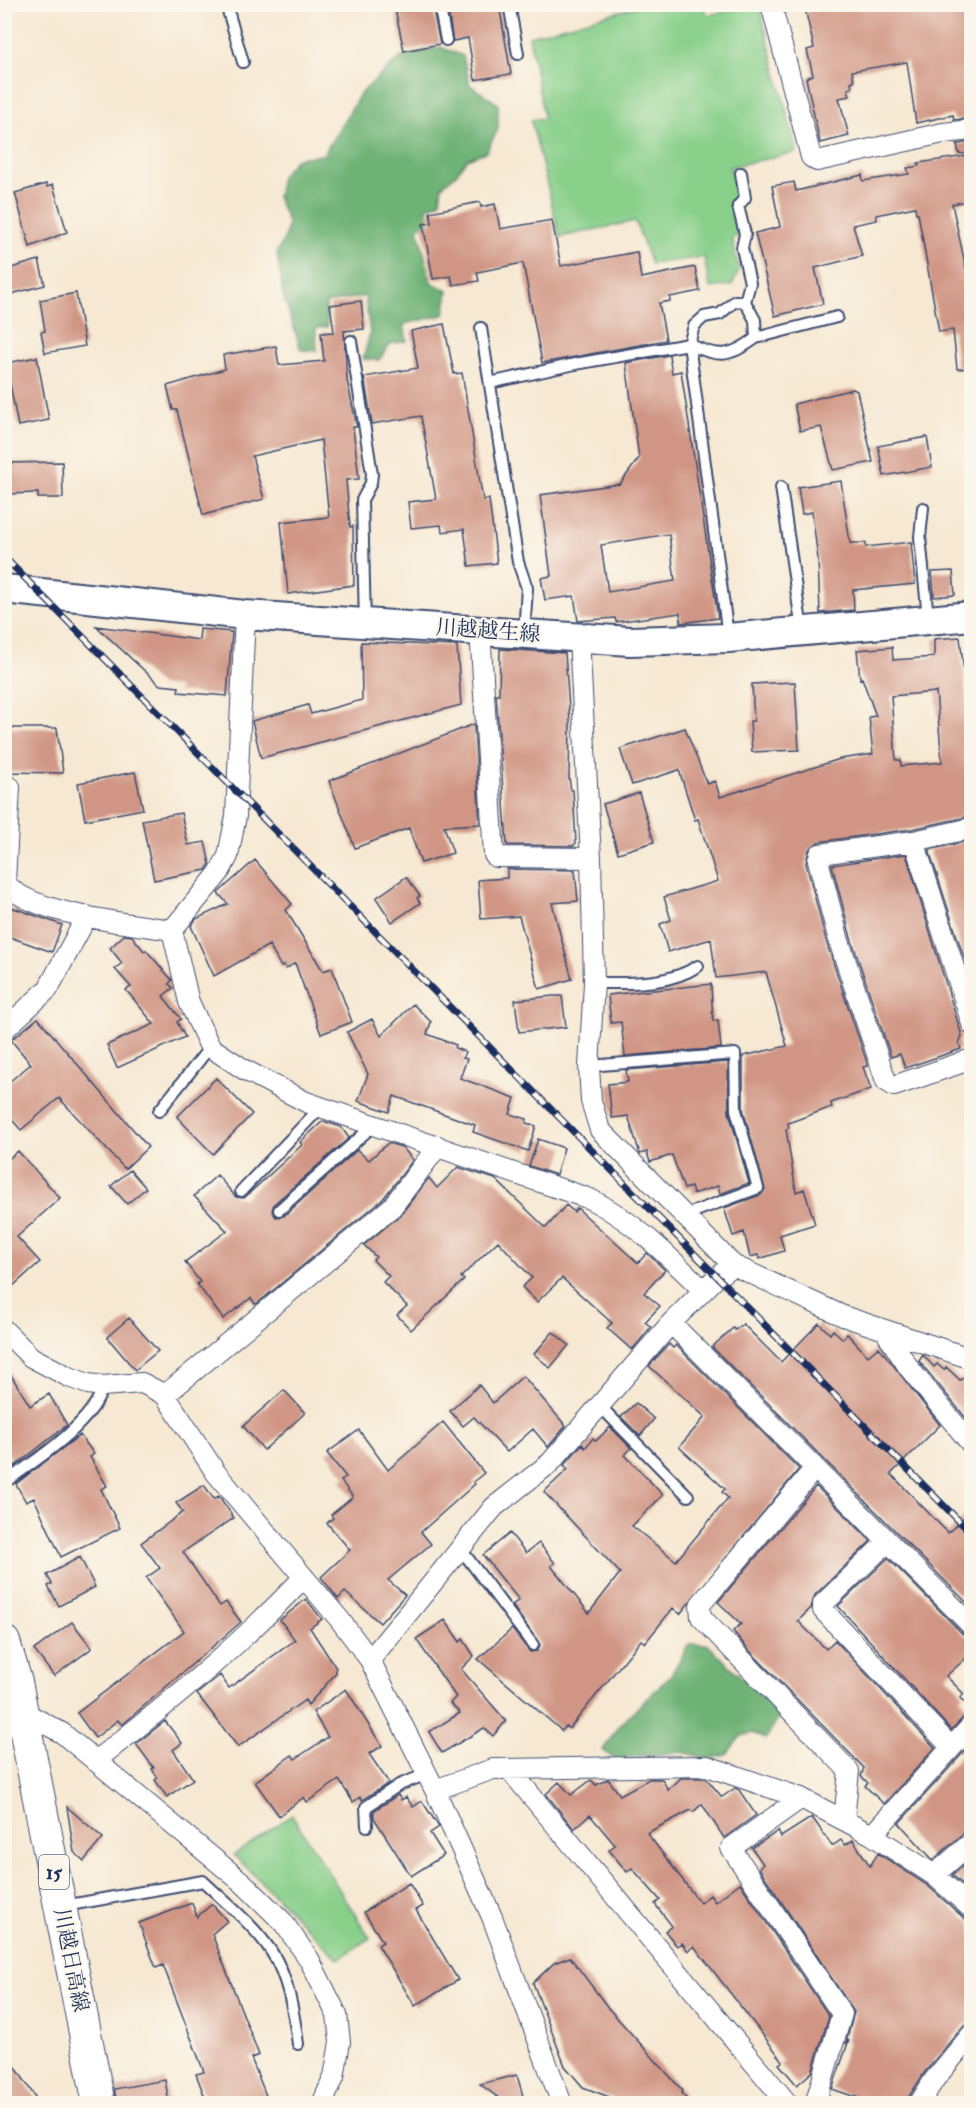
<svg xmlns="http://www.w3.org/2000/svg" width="976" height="2108" viewBox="0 0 976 2108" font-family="'IM FELL Double Pica','Noto Serif JP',serif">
<rect width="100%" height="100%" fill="#fbf7ec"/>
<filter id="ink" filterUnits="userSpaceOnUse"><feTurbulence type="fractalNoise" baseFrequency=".0167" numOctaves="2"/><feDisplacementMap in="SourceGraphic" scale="12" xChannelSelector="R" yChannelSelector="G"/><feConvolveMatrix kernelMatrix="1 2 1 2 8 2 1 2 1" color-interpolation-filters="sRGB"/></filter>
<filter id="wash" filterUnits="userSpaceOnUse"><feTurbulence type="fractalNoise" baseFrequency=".008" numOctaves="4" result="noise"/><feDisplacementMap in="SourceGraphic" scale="24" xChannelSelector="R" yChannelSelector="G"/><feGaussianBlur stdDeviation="1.35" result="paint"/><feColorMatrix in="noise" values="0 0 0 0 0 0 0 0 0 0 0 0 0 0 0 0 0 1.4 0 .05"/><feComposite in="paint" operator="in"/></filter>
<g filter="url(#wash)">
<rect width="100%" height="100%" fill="#f6e8d2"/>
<path fill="#88cf8a" stroke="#527f74" stroke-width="1.5" d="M643,5H704L707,15L759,5L797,152L730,167L738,197L732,200L741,234L732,238L739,270L732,285L710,288L704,257L651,264L635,221L560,237L531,120L544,118L529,36Z
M292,1815L370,1938L338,1959L234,1855Z"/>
<path fill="#6eb276" stroke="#44706a" stroke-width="1.5" d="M440,47L463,56L470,85L498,104V129L486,152L467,159L456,174L442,186L440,202L427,208L429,221L418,228L431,282L448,291L444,315L404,324L407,341L390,344L379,360L363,359L370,334L365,296L326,303L327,327L316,328L317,351L301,350L283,295L277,252L285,237L288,223L277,197L281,176L297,158L323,155L361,93L401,57Z
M689,1644H707L765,1700L778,1718L766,1739L753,1733L741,1736L726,1755L708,1759L683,1752L614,1759L603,1750L620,1725L671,1675Z"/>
<g id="blocks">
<path fill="#d09584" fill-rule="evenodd" d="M394,4H432L440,44L404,51Z
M447,4H499L511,74L475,80L468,38L453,41Z
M804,4H969L972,118L954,120L953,115L916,123L907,62L852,71L854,81L851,82L852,88L848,89L850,96L839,98L849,136L820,143L806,78L813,75L807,50L814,48Z
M972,142V153L959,154L957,144Z
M972,155V200L952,204L972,296V368L957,369L953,330L939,332L918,213H916L915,207L876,215L877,220L853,225L862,256L815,268L823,304L775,316L755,233L780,227L772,186L794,182L796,191L862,175L863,181L909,174L907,168L919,166L918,163Z
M46,184L47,187L53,185L67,232L30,247L15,193Z
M480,202L481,207L495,204L500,229L552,220L561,266L637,252L641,278L695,267L700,291L670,297V301L659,303L666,340L542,363L523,263L477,272L479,281L453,285L451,276L433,279L423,224L432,223L430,212Z
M39,260L45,285L4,296V270Z
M76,293L85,346L45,353L41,332L45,331L40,300Z
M361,301L364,329L344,331L347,380L357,427H353L359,479L346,480L350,527L353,526L354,585L288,594L281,522L329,517L321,440L252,456L264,499L203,515L177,410H173L167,386L225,369L223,355L276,346L279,365L324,361L321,333L334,332L330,305Z
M444,324L454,374L462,373L483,500L489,499L497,563L469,566L464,529L442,532L441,525L411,528L408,502L436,499L421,416L372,424L364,377L418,368L411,331Z
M669,355L672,373L681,371L718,618L681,623L680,613L616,622L615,618L578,621L574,596L545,600L541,578L551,576L540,495L620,484L639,458L626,363ZM669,534L675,581L608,592L601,545Z
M37,357L49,420L18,426L6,363Z
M853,389L857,391L873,462L833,470L821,427L800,431L794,404Z
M927,437L932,467L884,476L878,446Z
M62,462L63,498H38V493L4,494V463Z
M841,481L850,543H866V547L911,542L915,584L853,590L854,610L820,613L818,559L812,512L802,514L798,487Z
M953,571L955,595L934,597L932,572Z
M96,626L199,640L200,629L232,632L227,696L178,692L179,687L160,685Z
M960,637L968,710H972V816L912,829L818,842L809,850L806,863L827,944L868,1066L863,1067L871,1089L831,1103L832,1107L788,1123L789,1128L786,1129L796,1192L804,1189L815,1224L780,1235L784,1251L759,1259L758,1255L750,1257L744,1232L733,1236L724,1208L761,1195L765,1189L743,1109V1056L787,1046L766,972L716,978L711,939L668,952L660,924L671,920L664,897L718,881L698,819L695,820L679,770L632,785L620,749L685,728L707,784L715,781L720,797L840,759L873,754L869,717L876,716L862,678L860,679L857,650L892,647L893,660L934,657V639ZM936,692L942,762L901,766V760H896L891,696Z
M361,642L457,646L461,705L261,758L252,721L308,705L311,714L362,700Z
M500,649L565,653L570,722L569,778L571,790H573L576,843L573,846L507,845L496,694H499Z
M795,682L799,750L752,752L750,721H754L752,684Z
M474,724L480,824L444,826L453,853L421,863L409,828L355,848L329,781Z
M4,728H57L63,773L4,772Z
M135,772L143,809L85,820L78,783Z
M639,793L654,842L618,853L603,804Z
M181,813L188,845L205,842L210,864L206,870L154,880L142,820Z
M972,840V983L929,850Z
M906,854L962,1036L959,1043L961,1049L905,1068L900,1054L891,1057L851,938L832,865Z
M255,860L292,904L286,910L323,971L332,968L352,1022L321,1034L295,963L286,969L284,965L281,967L269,945L214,976L191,926L196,919L228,904L218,893Z
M507,869L575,870L578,901L552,903L572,979L539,989L519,916L481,919L478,880L507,878Z
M406,877L420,896L417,898L420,903L392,922L376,898Z
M11,907L62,925L52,952L4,935Z
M124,935L132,936L144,951L146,950L172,980L169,984L173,988L163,996L181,1019L177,1022L185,1037L117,1068L107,1045L154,1024L126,990L131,987L115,969L122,963L110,948Z
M711,984L713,1021L718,1020L721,1048L625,1056L621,1022L611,1023L608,995Z
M553,996H562L566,1027L519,1032L515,1000Z
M413,1004L431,1022L427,1034L456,1045L455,1048L465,1052L463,1058L467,1059L460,1078L515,1098L510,1114L527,1119L526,1123L536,1126L528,1151L473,1132L475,1125L394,1096L389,1112L358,1101L368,1074L347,1032L372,1019L381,1036Z
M38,1018L148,1147L125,1169L59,1098L21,1130L4,1111V1086L31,1064L11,1040Z
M728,1062L729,1112L749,1183L720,1194L718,1186L693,1194L691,1187L684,1189L672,1155L650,1162L647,1152L640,1154L628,1116L612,1118L608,1084L628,1082L626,1070Z
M216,1078L252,1114L213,1154L177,1117Z
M323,1121L341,1127L349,1138L274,1204L272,1211L276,1217L284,1216L357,1150L369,1160L388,1143L402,1147L413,1160L383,1199L258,1303L255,1304L251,1298L223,1319L197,1284L200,1282L185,1262L227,1231L194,1196L217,1175L236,1197L244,1198L302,1145L300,1142Z
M538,1139L564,1148L556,1175L529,1166Z
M18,1151L60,1198L17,1237L40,1262L4,1294V1163Z
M458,1167L495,1179L546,1228L566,1205L574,1212L577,1208L638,1263L647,1253L665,1270L644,1293L660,1306L645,1322L651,1327L632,1350L607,1328L612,1323L562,1278L537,1302L522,1287L532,1278L498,1241L461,1277L464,1280L411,1330L397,1315L407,1306L383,1282L389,1276L373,1260L376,1257L364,1245L401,1214L429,1178L437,1188Z
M130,1170L146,1188L127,1204L111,1186Z
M129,1318L158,1351L135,1370L107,1337Z
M819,1323L830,1334L833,1330L843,1339L847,1334L868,1356L879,1347L940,1425L891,1474L948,1533L972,1509V1608L712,1347L733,1328L735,1330L743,1324L781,1362Z
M553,1332L569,1345L550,1368L534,1354Z
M669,1344L673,1348L676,1345L799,1469L680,1614L673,1608L645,1643L641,1640L569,1729L566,1726L562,1731L478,1659L512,1629L530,1652L537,1651L540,1645L512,1605L519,1600L483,1555L510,1533L526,1553L539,1543L555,1563L551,1566L589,1613L620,1573L544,1492L568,1469L564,1465L582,1444L585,1448L593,1438L596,1441L610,1427L631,1448L625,1455L663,1495L632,1526L676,1561L728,1498L722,1492L725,1489L679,1447L705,1417L649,1366Z
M923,1355L934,1367L937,1364L944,1370L946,1367L960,1380L972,1371V1410L965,1417L919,1361Z
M4,1364L30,1406L49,1394L67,1425L15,1466L4,1447Z
M523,1376L566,1426L548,1447L533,1429L507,1452L474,1417L463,1426L450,1411L479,1385L493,1403Z
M284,1390L305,1413L264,1450L243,1426Z
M636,1403L654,1419L640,1436L621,1417Z
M443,1422L484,1473L473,1482L475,1484L421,1532L431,1544L388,1580L405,1595L380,1623L345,1592L338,1599L321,1577L350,1550L327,1523L333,1518L331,1515L353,1497L341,1481L346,1477L327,1453L359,1430L388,1470Z
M80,1435L94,1454L90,1457L107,1486L101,1489L120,1528L61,1557L34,1498L26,1502L16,1484Z
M204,1485L214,1499L219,1496L234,1518L183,1552L220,1606L226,1602L241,1622L122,1725L118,1720L95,1738L77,1713L184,1631L146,1578L160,1568L141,1543L183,1512L176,1503Z
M816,1486L871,1541L815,1595L811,1608L798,1621L826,1649L835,1640L935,1748L884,1804L865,1786L868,1783L861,1776L864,1768L747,1648L733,1631L741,1624L718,1602Z
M80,1557L95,1587L59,1606L48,1586L52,1584L47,1575Z
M888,1558L963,1634L972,1638V1653L946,1676L964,1694L960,1698L972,1710V1713L964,1717L951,1730L838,1606Z
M306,1599L322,1619L310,1628L336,1668V1673L308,1705L305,1700L238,1747L197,1694L220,1675L229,1688L295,1640L280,1620Z
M445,1620L460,1642L463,1639L474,1656L461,1669L506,1721L493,1736L484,1728L442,1753L429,1732L460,1713L450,1703L456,1697L416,1639Z
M72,1622L92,1648L54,1676L34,1650Z
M346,1689L382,1746L369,1754L389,1783L362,1800L360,1797L353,1802L339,1780L307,1802L304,1797L279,1816L255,1782L292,1755L295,1759L328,1737L313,1712Z
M165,1721L182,1743L173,1750L193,1779L167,1797L155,1780L158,1778L152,1769L154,1768L136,1744Z
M972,1743V1830L964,1833L933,1860L899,1823Z
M681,1778H706L722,1797L735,1788L739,1790L756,1815L724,1838L702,1804L693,1812L691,1810L647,1833L700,1903L710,1895L715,1902L740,1883L829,2016L812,2072L797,2085L779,2064L783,2061L694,1946L688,1951L682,1943L677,1946L665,1931L672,1926L655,1904L660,1900L632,1868L627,1872L609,1850L615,1845L590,1815L574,1829L546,1794L559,1782L571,1795L591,1780L596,1785L608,1779L620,1795L649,1779H662L668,1790Z
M398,1795L401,1800L406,1797L413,1807L422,1801L439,1827L430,1833L444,1855L411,1876L374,1818V1811Z
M67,1807L103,1838L84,1861L74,1852Z
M812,1817L832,1846L841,1840L845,1845L853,1840L870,1866L878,1853L927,1885L964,1918L972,1921V2022L963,2026L925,2072L905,2103H873L832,2089L849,2040L846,2043L854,2012L759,1868L763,1864L752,1848L778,1831L781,1837Z
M972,1858V1892L952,1875Z
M409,1883L423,1906L416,1910L458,1980L415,2006L378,1945L383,1942L364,1912Z
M192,1903L197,1917L212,1904L227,1921L212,1934L259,2055L251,2058L269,2103H207L196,2074L204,2072L163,1965L156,1968L139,1923Z
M570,1957L609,2009L683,2091L681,2093L691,2103H625L583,2087L565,2066L533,1983L554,1963Z
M4,2049L39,2103H4Z
M517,2075L525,2103H502L500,2099L480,2084Z
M165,2080L169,2103H117L114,2089Z"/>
</g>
</g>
<g filter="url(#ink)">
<use href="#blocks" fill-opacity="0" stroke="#3c4b6f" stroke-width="1.5"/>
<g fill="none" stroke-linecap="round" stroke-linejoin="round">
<defs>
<path id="service" d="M226,4L243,62
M439,4L446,40
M509,4L518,54
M741,173L745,198L738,206L745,234L742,248L750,283L745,302
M735,301L745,302L755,320L756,338C729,358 718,358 689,344L694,326L704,317L720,314Z
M481,328L518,562L527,588L524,634
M756,338L837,317
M351,341L372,474L371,483L362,500L365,623
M490,383L575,364L689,344L728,636
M781,487L802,630
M923,508L920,537L928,618
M594,983C629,983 667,986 698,966
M589,1066L735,1054L736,1110L758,1188L685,1215
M159,1111L210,1047
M241,1191L321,1107
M279,1210L375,1124
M601,1407L688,1496
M4,1483C35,1461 94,1423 103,1386
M460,1548L533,1645
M367,1826L366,1807L399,1785L427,1774
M64,1906L203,1881C226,1903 253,1924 271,1951C288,1976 294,2014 298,2044"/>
<path id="minor" d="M771,4L811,157L817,161L943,133L972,130
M480,630L494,855L496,857L591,858
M579,637L591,858L594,983L589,1066L591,1101L600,1130L733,1265
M4,784L10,787L5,882C26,914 134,924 172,930L219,873L228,856L236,816L245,615
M972,828L914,841L820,854L818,860L839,941L886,1081L894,1086L972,1059
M914,841L972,1024
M172,930L189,1002L210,1047L245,1070L306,1102L590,1199C634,1221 667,1255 703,1290
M4,1030L48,989L87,916
M671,1323L972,1626
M4,1330L31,1357L69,1377L88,1384L103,1386L142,1383L165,1395L216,1473L340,1620L370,1660L435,1790L492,1917L562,2104
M885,1331L909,1368L972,1445
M165,1395L392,1207L438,1146
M815,1468L700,1605L701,1617L849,1771L844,1820
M887,1542L823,1604V1610L951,1747
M370,1660L494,1507L550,1463L671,1323L716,1278L733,1265L843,1316L972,1359
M22,1711L62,1733L243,1883L283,1922L309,1959L337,2015L340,2042L334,2077L322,2104
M95,1761C171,1702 237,1648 304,1577
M509,1769L788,2104
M435,1790L493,1769L707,1766L801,1798L872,1835L934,1875L972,1909
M801,1798L731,1848L842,2014L815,2104
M872,1835L972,1725
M934,1875L972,1842
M919,2104L934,2080L972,2034"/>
<path id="secondary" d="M4,589L245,615L630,641L728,638L972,616"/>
<path id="primary" d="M4,1642L16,1682L99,2104"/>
</defs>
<use href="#service" stroke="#3c4b6f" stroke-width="14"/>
<use href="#minor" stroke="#3c4b6f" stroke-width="22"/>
<use href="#secondary" stroke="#3c4b6f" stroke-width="32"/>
<use href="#primary" stroke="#3c4b6f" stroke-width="34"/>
<use href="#service" stroke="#fff" stroke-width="10"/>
<use href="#minor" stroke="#fff" stroke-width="20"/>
<use href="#secondary" stroke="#fff" stroke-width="28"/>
<use href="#primary" stroke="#fff" stroke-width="32"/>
<defs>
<path id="rail" d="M4,557L972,1534"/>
</defs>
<use href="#rail" stroke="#1b2f5e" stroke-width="7"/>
<use href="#rail" stroke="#fbf7ec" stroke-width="4.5" stroke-dasharray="14" stroke-linecap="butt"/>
</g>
</g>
<g text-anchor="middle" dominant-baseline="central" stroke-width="4.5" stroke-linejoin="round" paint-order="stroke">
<rect fill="#fbf7ec" stroke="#5e6b89" stroke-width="1.5" x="39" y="1855" width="30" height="34" rx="4.5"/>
<g font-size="20" font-weight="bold" fill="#1b2f5e">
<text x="54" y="1872">15</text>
</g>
<g font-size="21" fill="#1b2f5e" stroke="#fbf7ec">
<text transform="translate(488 631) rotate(4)">川越越生線</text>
<text transform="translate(71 1960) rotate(79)">川越日高線</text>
</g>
</g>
<rect width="976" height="2108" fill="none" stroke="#fbf7ec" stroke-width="24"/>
</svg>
